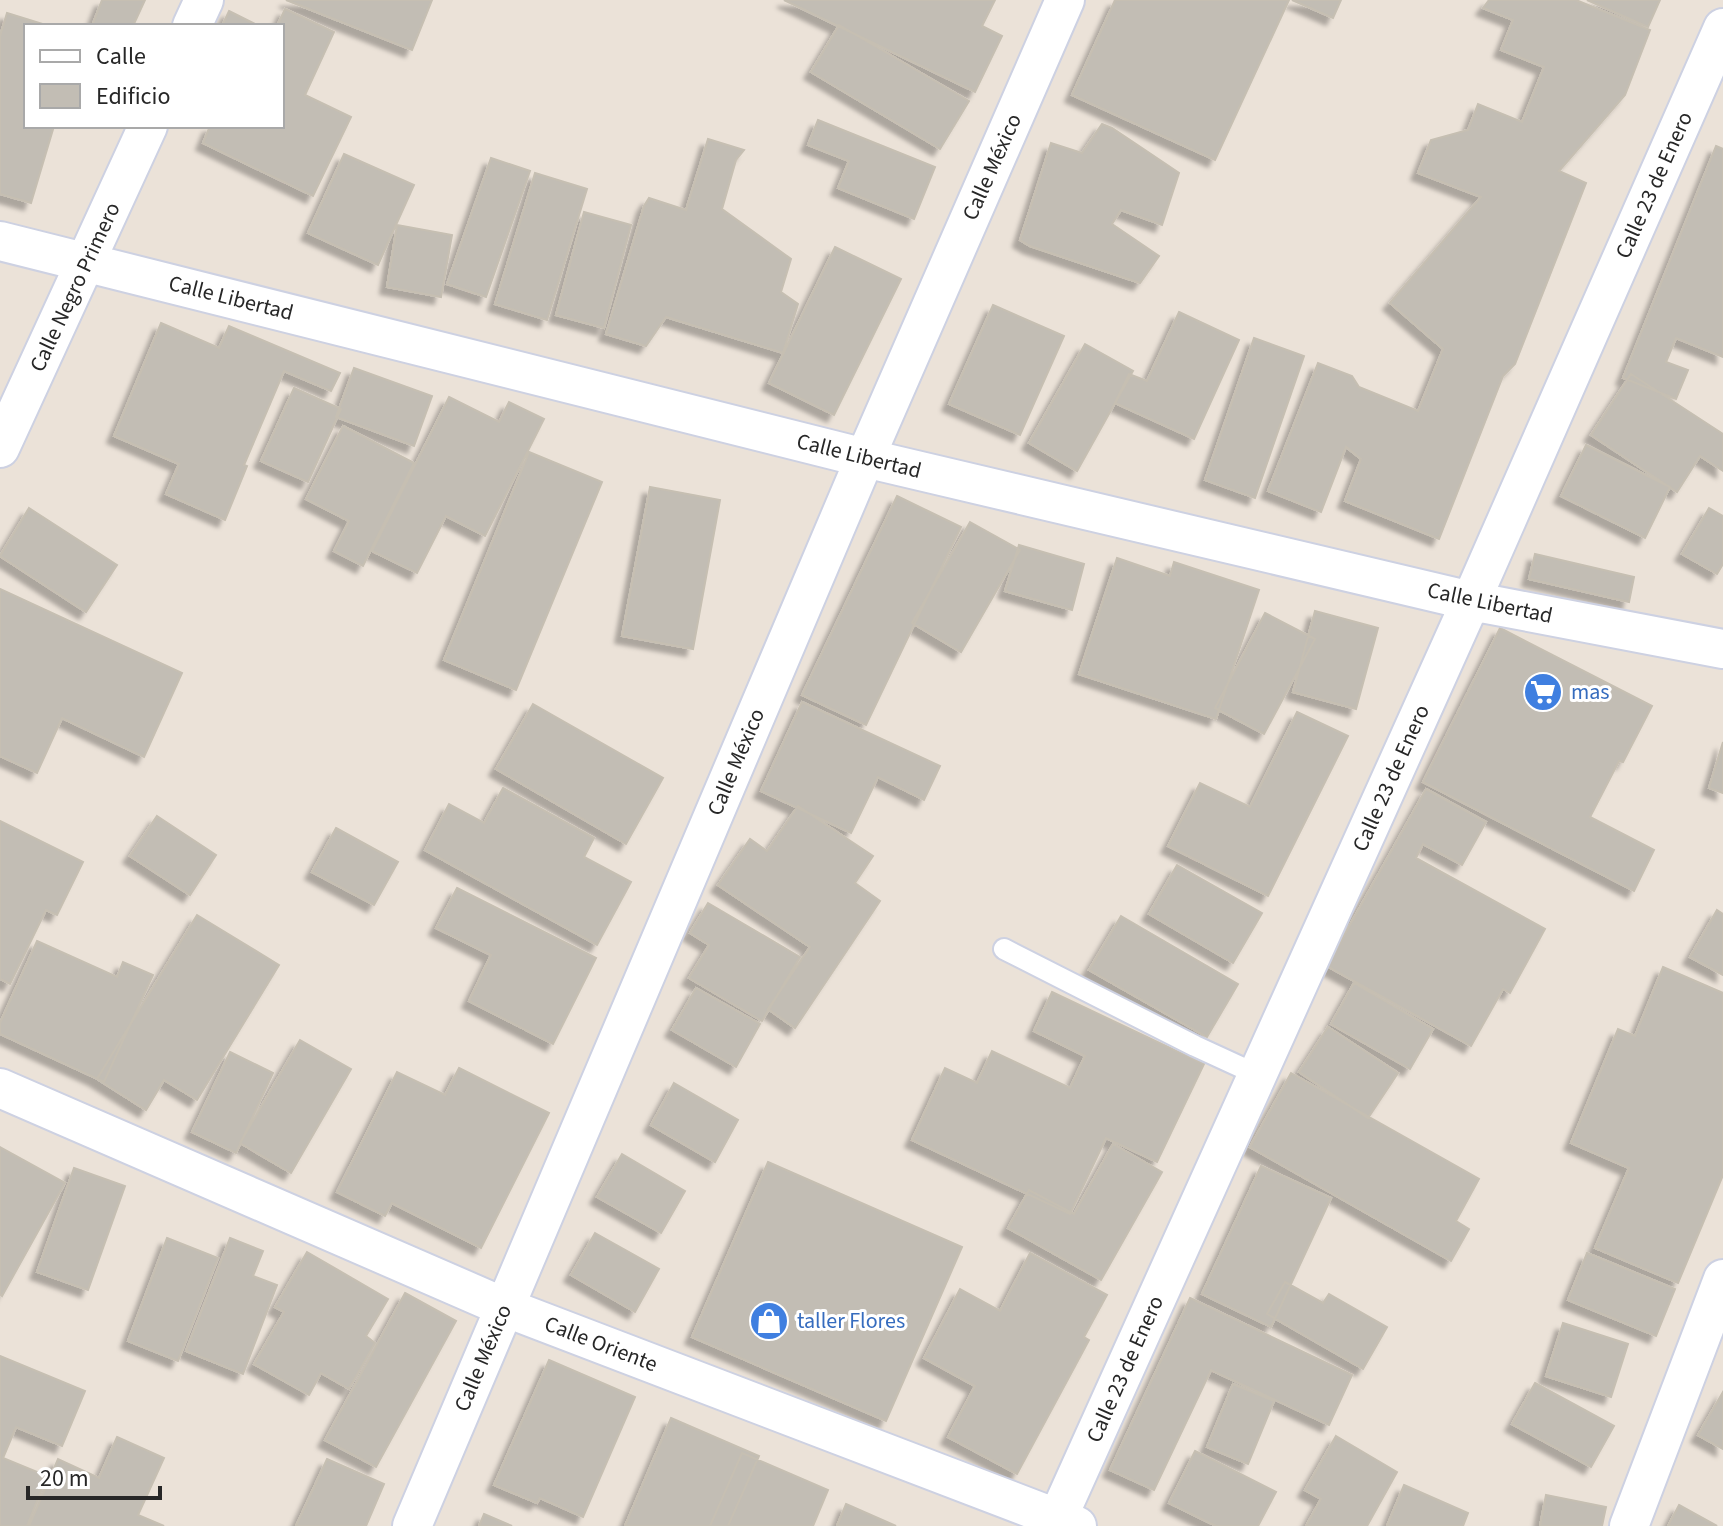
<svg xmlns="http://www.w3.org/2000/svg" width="1723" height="1526" viewBox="0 0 1723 1526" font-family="'Source Sans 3',sans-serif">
<defs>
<filter id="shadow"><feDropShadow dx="-7" dy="7" stdDeviation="2" flood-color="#0004"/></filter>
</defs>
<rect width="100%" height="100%" fill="#ebe2d8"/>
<path fill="#c2bdb4" stroke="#c6bfb2" stroke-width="2" filter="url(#shadow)" d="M102,0H145L133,26H92Z
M286,0H432L412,50Z
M784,0H995L982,26L1002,36L975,92Z
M1115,0H1289L1215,160L1072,95Z
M1292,0H1341L1333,18Z
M1489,0H1576L1650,30L1625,95L1559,171L1586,183L1515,364L1503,376L1439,539L1345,501L1361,459L1346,447L1321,512L1268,491L1318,363L1352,376L1359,387L1418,411L1443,349L1390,303L1481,197L1418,173L1431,140L1468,130L1478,104L1522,122L1544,67L1501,50L1513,20L1483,8Z
M1587,0H1660L1648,27Z
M285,9L334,32L305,95L351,117L313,196L203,143L210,126H282V26H277Z
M229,11L259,26H222Z
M7,13L49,26H26V126H54L31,203L0,194V36Z
M839,25L969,101L940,149L811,72Z
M818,120L935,167L914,219L838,188L849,161L808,145Z
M1102,124L1112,128L1179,173L1162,225L1121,210L1112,224L1159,256L1140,283L1030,246L1020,240L1051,143L1082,153Z
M708,139L744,150L736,160L722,209L791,259L781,292L798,304L783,353L666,317L646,346L606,334L644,206L649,198L686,210Z
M1716,146L1723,149V357L1676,338L1666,362L1688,370L1676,399L1623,378Z
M344,154L414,185L378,265L308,233Z
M491,158L530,171L486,297L447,284Z
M535,173L587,189L547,320L495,304Z
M584,212L631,225L604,328L556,315Z
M397,225L452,235L441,297L387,287Z
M835,247L901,279L834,415L769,383Z
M993,305L1064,336L1020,435L949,404Z
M1179,312L1239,340L1194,439L1115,403L1129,374L1147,381Z
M161,323L219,348L229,326L340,373L331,391L284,371L244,465L247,466L225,520L166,494L179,464L114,436Z
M1254,338L1304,356L1255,498L1205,480Z
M1085,344L1133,371L1077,471L1029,443Z
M354,368L432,396L414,446L336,417Z
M1631,374L1723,434V471L1700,456L1677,492L1591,435Z
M294,388L341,409L308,482L261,461Z
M449,397L499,422L509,402L544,419L485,536L446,516L417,573L372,551Z
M343,426L414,463L363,566L334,551L349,521L306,499Z
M1586,445L1670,487L1645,538L1561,496Z
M529,452L602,482L516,690L444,660Z
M650,487L720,500L693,649L622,636Z
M897,496L961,527L866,725L802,695Z
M29,508L117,565L86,612L0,556Z
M1709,508L1723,516V564L1717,574L1682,554Z
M970,522L1020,550L961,652L912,623Z
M1019,545L1084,564L1072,610L1005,591Z
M1535,554L1634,577L1629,602L1529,579Z
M1117,558L1170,576L1174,562L1259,590L1216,719L1079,674Z
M0,589L182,673L144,757L62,718L37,773L0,756Z
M1315,611L1378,628L1356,709L1293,692Z
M1265,613L1315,639L1264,734L1215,708Z
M1500,628L1652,706L1623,762L1619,761L1590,817L1654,850L1634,891L1423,782Z
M802,702L940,766L924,800L878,777L851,833L761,791Z
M533,704L663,778L626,844L496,769Z
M1297,712L1348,736L1268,896L1168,846L1200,783L1250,807Z
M1723,742V793L1709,788Z
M503,788L594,838L584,857L631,882L597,945L425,850L449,804L484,823Z
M1426,789L1486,822L1462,865L1423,844L1416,858L1545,929L1510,993L1503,989L1471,1046L1327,966Z
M798,806L873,856L855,883L880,901L795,1028L768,1009L810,947L718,885L750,839L767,851Z
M157,816L216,855L190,895L130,856Z
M0,821L83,862L57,915L46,910L10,984L0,979Z
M336,828L398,862L374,905L312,872Z
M1177,865L1262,913L1233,963L1149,914Z
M457,888L596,958L553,1044L469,1001L491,955L436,928Z
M708,903L800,957L762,1021L689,978L709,945L690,933Z
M1717,910L1723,914V975L1690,957Z
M197,915L279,965L197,1100L164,1080L146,1110L97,1079Z
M1121,916L1238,984L1207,1037L1089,970Z
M37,941L117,977L123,962L153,975L104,1082L0,1034V1023Z
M1663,967L1723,993V1175L1678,1283L1595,1248L1629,1168L1571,1143L1618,1029L1635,1036Z
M1354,983L1433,1029L1410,1069L1331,1024Z
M696,988L760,1024L736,1067L672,1030Z
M1052,992L1204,1064L1157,1162L1106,1138L1070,1214L912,1140L945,1068L977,1083L992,1051L1070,1088L1085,1056L1034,1031Z
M1328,1027L1398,1073L1368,1118L1299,1072Z
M300,1040L351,1069L291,1173L240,1143Z
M230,1052L273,1073L236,1153L192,1132Z
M459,1068L549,1113L481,1248L392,1203L385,1216L337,1192L397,1072L445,1095Z
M1291,1073L1479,1179L1456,1221L1469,1229L1451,1261L1250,1147Z
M674,1083L738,1120L715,1162L651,1125Z
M1113,1144L1162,1172L1101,1280L1008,1228L1029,1190L1074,1214Z
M0,1147L65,1183L2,1296L0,1294Z
M622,1154L685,1191L661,1233L597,1197Z
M768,1162L962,1247L886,1421L692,1337Z
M1261,1166L1331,1198L1271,1327L1202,1294Z
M74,1168L125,1186L88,1290L37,1272Z
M595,1233L659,1269L635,1312L571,1275Z
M167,1238L218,1258L178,1361L128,1341Z
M230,1238L263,1251L253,1276L277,1285L243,1374L186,1351Z
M307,1252L388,1299L366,1336L375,1343L349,1389L321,1373L309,1395L254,1364L284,1312L275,1307Z
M1030,1253L1107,1295L1084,1337L1089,1340L1017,1474L948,1437L975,1386L924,1358L960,1289L1000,1311Z
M1587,1253L1675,1289L1656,1336L1568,1300Z
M1285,1282L1323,1303L1329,1294L1387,1327L1363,1369L1267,1314Z
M405,1293L456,1321L376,1467L325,1440Z
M1190,1298L1352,1375L1329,1425L1211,1370L1154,1490L1110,1470Z
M1563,1323L1628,1344L1611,1397L1546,1376Z
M0,1356L85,1391L62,1446L16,1427L3,1458L47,1476L27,1526H0Z
M549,1360L635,1397L583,1517L540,1498L537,1503L494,1485Z
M1535,1383L1614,1426L1591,1467L1512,1424Z
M1233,1384L1274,1401L1248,1464L1207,1447Z
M1723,1392V1449L1698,1435Z
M671,1418L759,1456L728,1526H625Z
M1336,1436L1397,1472L1367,1526H1306L1321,1499L1305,1490Z
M117,1437L164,1458L138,1515L164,1526H29L58,1459L99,1478Z
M1195,1451L1276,1492L1258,1526H1216L1169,1503Z
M742,1453L828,1490L813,1526H710Z
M327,1459L384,1484L366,1526H296Z
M1404,1485L1468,1513L1463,1526H1387Z
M1546,1495L1606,1507L1602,1526H1540Z
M846,1504L896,1526H837Z
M1679,1505L1717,1526H1668Z
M484,1514L512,1526H479Z"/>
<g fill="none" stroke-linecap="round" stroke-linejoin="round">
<defs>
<path id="lane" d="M1004,949L1195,1046L1258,1075"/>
<path id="street" d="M192,26L204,0
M0,241L865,458L1471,601L1723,649
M0,448L148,126
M0,1088L504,1307L1077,1526
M412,1526L865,458L1065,0
M1054,1526L1471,601L1723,28
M1629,1526L1723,1279"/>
</defs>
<use href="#lane" stroke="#cdd1e2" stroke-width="24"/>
<use href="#street" stroke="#cdd1e2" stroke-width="42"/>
<use href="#lane" stroke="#fff" stroke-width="20"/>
<use href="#street" stroke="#fff" stroke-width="38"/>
</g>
<defs>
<symbol id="supermarket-disc" viewBox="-11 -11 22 22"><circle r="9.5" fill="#3f7fe0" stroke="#fff"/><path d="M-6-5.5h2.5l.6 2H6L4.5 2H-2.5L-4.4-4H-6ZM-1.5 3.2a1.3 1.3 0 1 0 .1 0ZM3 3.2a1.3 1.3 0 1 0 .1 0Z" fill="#fff"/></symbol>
<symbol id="shop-disc" viewBox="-11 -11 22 22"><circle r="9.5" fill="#3f7fe0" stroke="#fff"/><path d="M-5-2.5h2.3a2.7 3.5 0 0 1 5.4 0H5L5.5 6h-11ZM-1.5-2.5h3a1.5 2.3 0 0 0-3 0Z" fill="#fff"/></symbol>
</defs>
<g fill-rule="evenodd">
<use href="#supermarket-disc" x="1521" y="670" width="44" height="44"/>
<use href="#shop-disc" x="747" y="1299" width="44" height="44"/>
</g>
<g text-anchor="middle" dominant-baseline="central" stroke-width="6" stroke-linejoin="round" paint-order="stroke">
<g font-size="22" fill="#272727" stroke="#fff">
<text transform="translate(992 167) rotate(-66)">Calle México</text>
<text transform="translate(1654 185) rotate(-66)">Calle 23 de Enero</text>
<text transform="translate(75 287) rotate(-65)">Calle Negro Primero</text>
<text transform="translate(231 298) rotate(14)">Calle Libertad</text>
<text transform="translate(859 456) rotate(14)">Calle Libertad</text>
<text transform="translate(1490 603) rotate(12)">Calle Libertad</text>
<text transform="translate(736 762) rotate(-67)">Calle México</text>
<text transform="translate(1391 778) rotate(-66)">Calle 23 de Enero</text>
<text transform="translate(601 1344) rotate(21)">Calle Oriente</text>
<text transform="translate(483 1358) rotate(-67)">Calle México</text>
<text transform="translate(1125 1369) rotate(-66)">Calle 23 de Enero</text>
</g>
<g font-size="22" fill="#366cbe" stroke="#fff" text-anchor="start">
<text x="1571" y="692">mas</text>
<text x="797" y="1321">taller Flores</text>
</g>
</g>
<rect x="24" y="24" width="260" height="104" fill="#ffffff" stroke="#a9a9a9" stroke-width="2"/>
<rect x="40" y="50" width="40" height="12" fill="#ffffff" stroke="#a9a9a9" stroke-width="2"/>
<text x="96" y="64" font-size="24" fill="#272727">Calle</text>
<rect x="40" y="84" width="40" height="24" fill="#c2bdb4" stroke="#a9a9a9" stroke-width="2"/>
<text x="96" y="104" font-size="24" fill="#272727">Edificio</text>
<path d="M28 1486v12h132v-12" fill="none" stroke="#272727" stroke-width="4"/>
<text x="40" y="1486" font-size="24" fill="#272727" stroke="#ffffff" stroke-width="6" paint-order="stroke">20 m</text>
</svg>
